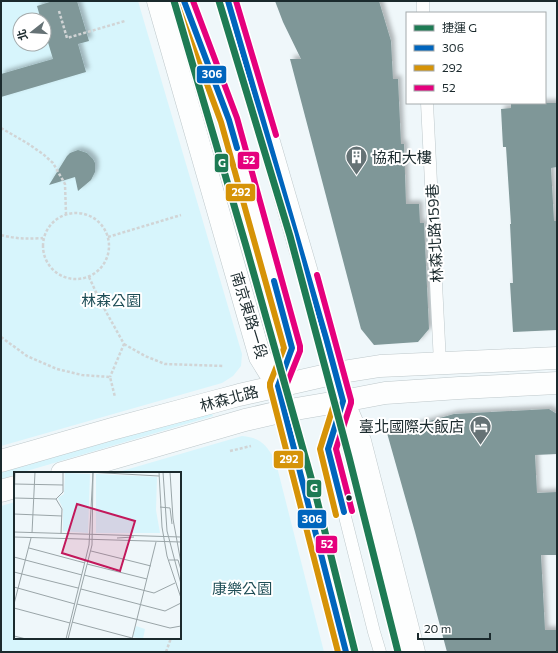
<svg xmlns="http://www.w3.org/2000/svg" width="558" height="653" viewBox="0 0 558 653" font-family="Commissioner,'Noto Sans TC',sans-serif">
<defs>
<filter id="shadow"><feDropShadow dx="3.5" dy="-3.5" stdDeviation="2" flood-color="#0004"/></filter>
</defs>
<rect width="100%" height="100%" fill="#eff7fa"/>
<path fill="#d7f5fc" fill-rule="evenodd" d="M1,1H138L242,354L241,366L233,376L222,383L1,446ZM20,20H44V44H20Z
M210,408L213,416L20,473H15V475L1,479V470Z
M242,436C261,438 265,444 275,459L324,652H1V506L15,502V638H180V473H115Z"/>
<path fill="#7f9798" filter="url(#shadow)" d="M53,1H77L89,41L78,44L86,72L1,97V74L53,59L44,29V20H41L37,6Z
M275,1H379L391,41L393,79H398L401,144H404L406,204H419L420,223H424L429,329L418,342L374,345L361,329L290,59H301L283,22Z
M511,103H557V167L551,168L554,221H557V330L513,332L510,283H513L510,224H511L506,147H503L501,109L511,108Z
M78,150L87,153L93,159L95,163V172L91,180L78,191L75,177L49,185L67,156L70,153Z
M549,409L557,414V454L535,455L537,493L557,492V555H541L545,630H557V652H447L415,532L387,433L454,414Z"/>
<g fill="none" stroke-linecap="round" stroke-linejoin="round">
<defs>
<path id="service" d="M184,1L229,120L292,348L278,386
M423,1V13
M427,103L440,363
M342,402L328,449L374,632L380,652"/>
<path id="tertiary" d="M1,461L112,429L213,402L239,395L336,373L380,366L557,358
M62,473L245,420L284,411L343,401L385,393L459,388L557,383
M1,491L15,487"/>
<path id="secondary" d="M158,1L260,357L278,386L346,652
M228,1L326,338L343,401L360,441L414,652"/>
</defs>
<use href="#service" stroke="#bec8cb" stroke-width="13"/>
<use href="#tertiary" stroke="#bec8cb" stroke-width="23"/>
<use href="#secondary" stroke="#bec8cb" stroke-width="23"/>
<path stroke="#d1d4d5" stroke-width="2.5" stroke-dasharray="3 2" stroke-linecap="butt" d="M59,11L67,38L125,21
M1,128L27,143L43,154L53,163L65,184L66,214
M43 246a33 33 0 1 1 66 0a33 33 0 1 1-66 0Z
M1,235C16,239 28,239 43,238
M108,237L181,215
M89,277L100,301L124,344L110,377
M1,337L27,356L57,369L82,375L110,377L115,397
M124,344L145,356L165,364L224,366
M230,451L251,446
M166,652L171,638"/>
<use href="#service" stroke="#fdfefe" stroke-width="12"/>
<use href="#tertiary" stroke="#fdfefe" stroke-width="22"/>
<use href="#secondary" stroke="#fdfefe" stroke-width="22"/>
<defs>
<path id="bus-1" d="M184,1L229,120L237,148
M228,1L326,338L343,401
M274,281L292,348L278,386
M278,386L346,652
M343,401L328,449L344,512"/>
<path id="bus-2" d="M220,3L260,139
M177,4L221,122L284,348L270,383V387L338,652
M301,279L335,401L320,449L336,515"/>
<path id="bus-3" d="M193,1L237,118L300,346V351L286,386L354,650
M236,1L276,135
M317,275L351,400V403L336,449L352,511"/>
</defs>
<use href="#bus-1" stroke="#fff" stroke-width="9"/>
<use href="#bus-2" stroke="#fff" stroke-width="9"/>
<use href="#bus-3" stroke="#fff" stroke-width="9"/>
<use href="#bus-1" stroke="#0065bd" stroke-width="6"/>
<use href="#bus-2" stroke="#d69307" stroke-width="6"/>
<use href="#bus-3" stroke="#e5007d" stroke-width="6"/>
<defs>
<path id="metro-1" d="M174,1L246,246L315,492L355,652
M219,1L290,236L349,457L398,652"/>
</defs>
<use href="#metro-1" stroke="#fff" stroke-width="10"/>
<use href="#metro-1" stroke="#1e7b54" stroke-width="7"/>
</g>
<defs>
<symbol id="building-pin" viewBox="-11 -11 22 30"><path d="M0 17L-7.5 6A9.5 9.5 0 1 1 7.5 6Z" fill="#657275" stroke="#fff"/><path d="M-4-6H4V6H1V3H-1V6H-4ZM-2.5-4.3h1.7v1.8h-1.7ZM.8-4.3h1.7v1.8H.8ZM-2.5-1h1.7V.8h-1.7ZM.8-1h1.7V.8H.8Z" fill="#fff"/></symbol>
<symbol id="hotel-pin" viewBox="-11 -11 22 30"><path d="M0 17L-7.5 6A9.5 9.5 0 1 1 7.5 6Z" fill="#657275" stroke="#fff"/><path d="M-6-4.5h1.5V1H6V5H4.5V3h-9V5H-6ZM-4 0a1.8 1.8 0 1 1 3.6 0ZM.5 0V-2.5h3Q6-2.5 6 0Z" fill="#fff"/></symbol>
</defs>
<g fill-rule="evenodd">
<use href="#building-pin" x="344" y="144" width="25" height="34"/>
<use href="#hotel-pin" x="468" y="414" width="25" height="34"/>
</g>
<circle fill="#1b2a2d" stroke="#fff" stroke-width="1.5" cx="349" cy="498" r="3.5"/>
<g text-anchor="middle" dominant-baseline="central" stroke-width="4" stroke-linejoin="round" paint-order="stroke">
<g font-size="15" fill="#1b2a2d" stroke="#fff" text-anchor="start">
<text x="372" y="157">協和大樓</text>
<text x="464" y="426" text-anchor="end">臺北國際大飯店</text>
</g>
<g font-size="15" fill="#1b2a2d" stroke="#fff">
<text transform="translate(434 233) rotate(-93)">林森北路159巷</text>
<text transform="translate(250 315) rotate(73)">南京東路一段</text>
<text transform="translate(229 398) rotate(-15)">林森北路</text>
</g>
<g font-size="15" fill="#1e4d56" stroke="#fff">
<text x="111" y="300">林森公園</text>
<text x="242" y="588">康樂公園</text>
</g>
</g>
<g transform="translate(14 472)">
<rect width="167" height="167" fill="#eff7fa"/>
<path d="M51,1L76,2L74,61L49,59V37L44,26L50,22ZM82,2L143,5L142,38L146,61H82ZM122,154L131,157L129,167L119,165Z" fill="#d7f5fc"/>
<path fill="none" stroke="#9aa5a8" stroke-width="1" d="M74,0L145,4M145,0L148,55L153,84L167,126M149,0L153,59L167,112M156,0L159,47L167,91M1,12L49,13M0,26L42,27L49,20V0M42,27L48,37L47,62M0,32L1,0M146,35L156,36L158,52M0,42L48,44M0,60L167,65M18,61L21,0M0,65L167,70M103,66L120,65M15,76L71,91M77,79L137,94M0,85L68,103M155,88H164L167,98M73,92L133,107M0,100L64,116M70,103L140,121L161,111M0,115L61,132M67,117L151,139L167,131M0,132L17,66M63,132L156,156L167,154M0,136L56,151M58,150L118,166M0,164L12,167M52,167L75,73L79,0M54,167L78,73L79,1M118,167L142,70"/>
<path fill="#c2185b" fill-opacity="0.15" stroke="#c2185b" stroke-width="2" d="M63,32L121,49L106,99L48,81Z"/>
<rect width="167" height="167" fill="none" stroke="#1b2a2d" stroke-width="2"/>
</g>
<g stroke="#fff" stroke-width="1.5">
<rect x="196" y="65" width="31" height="19" rx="4" fill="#0065bd"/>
<rect x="237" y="151" width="23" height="19" rx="4" fill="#e5007d"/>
<rect x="214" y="153" width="15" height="20" rx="4" fill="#1e7b54"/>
<rect x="225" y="183" width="31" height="19" rx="4" fill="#d69307"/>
<rect x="273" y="450" width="31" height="19" rx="4" fill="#d69307"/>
<rect x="306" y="479" width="16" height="19" rx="4" fill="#1e7b54"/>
<rect x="297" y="509" width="30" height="20" rx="4" fill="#0065bd"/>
<rect x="315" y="535" width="23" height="19" rx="4" fill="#e5007d"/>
</g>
<g font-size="11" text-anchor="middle" font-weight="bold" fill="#fff">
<text x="212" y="78">306</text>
<text x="249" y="164">52</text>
<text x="222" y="167">G</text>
<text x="241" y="196">292</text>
<text x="289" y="463">292</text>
<text x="314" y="492">G</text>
<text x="312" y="523">306</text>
<text x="327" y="548">52</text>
</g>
<rect width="558" height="653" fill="none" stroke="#1b2a2d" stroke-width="4"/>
<rect x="406" y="12" width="140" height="92" fill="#ffffff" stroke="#a4aaab"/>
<rect x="414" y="25" width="20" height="6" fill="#1e7b54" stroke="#a4aaab"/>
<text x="442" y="32" font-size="12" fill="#1b2a2d">捷運 G</text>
<rect x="414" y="45" width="20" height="6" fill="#0065bd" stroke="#a4aaab"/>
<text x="442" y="52" font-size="12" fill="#1b2a2d">306</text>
<rect x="414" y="65" width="20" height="6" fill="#d69307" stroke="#a4aaab"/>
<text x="442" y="72" font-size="12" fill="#1b2a2d">292</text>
<rect x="414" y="85" width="20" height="6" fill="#e5007d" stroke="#a4aaab"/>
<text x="442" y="92" font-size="12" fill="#1b2a2d">52</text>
<g transform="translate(32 32) rotate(253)"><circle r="19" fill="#ffffff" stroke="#a4aaab"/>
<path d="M0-3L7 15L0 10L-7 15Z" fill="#657275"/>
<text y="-6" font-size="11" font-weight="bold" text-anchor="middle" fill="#1b2a2d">北</text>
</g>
<path d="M418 633v6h72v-6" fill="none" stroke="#1b2a2d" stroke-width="2"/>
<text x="424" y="633" font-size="12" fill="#1b2a2d" stroke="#ffffff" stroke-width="3" paint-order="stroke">20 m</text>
</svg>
